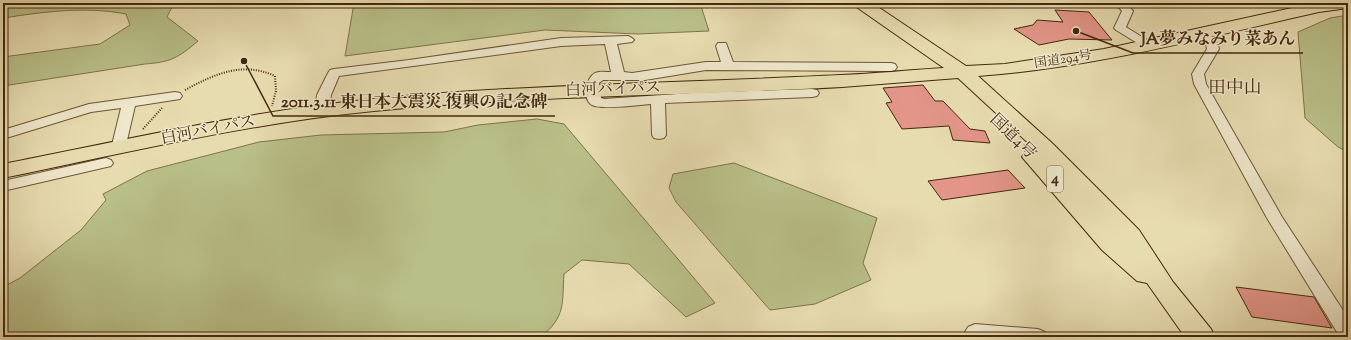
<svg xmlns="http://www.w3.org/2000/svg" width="1351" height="340" viewBox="0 0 1351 340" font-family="'Sorts Mill Goudy','Noto Serif JP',serif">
<rect width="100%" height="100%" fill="#e7dcb0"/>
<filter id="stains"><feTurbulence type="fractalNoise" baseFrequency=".005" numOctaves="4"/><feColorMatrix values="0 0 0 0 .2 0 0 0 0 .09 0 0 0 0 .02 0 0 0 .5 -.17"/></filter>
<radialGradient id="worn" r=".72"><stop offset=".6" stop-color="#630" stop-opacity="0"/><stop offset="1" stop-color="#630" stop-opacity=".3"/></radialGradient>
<path fill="#b9bf88" stroke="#7f744a" d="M3,3H174L167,17L198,41C178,58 171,62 145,64L3,86V57L100,44L130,25L126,14C85,6 43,12 3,18Z
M354,3H700L709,31L638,34L545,30L345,56Z
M1348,15V152L1338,147L1305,118L1298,32L1330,18Z
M537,119L564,124L715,303L686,317L629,264L582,260L564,274C562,304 566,316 541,337H3V287L20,278L81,230L106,200L103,194L147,171L259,142L321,135L444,132L478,125Z
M734,163L877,218L863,263L871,280L815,304L770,310L676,202L669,188L673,174Z"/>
<path fill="#e29588" stroke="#45290c" d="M1055,10L1089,12L1112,40L1069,39L1039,45L1014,29L1033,25L1037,20L1063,22Z
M923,85L935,101H943L970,129L985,131L990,143L953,140L949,126L902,129L886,103L892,102L883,88Z
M1008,170L1025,188L942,200L928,181Z
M1236,287L1314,297L1332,328L1252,317Z"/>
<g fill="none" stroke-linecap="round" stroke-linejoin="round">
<defs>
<path id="street" d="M1115,3H1126L1133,11L1126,27L1150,42L1152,44L1150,46H1142L1116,30L1114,28L1122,11Z
M1197,30C1207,32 1217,38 1219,49L1204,74L1206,84L1282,217L1348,318V337H1340L1267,218L1194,84L1192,74L1207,49L1206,44L1191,33L1193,31Z
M628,36L632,38L634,40L632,42L617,44L624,72L632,73L706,62H721L716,46L718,43H726L733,62L891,63L895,64L897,67L895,70L891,71L706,70L645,80H603L599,83L601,98L604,99L692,93L812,89L817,90L819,93L817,96L812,97L665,103L666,135L664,138L659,139L654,138L652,135L651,104C639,105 602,110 592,105C582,99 586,78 595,73C600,71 606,72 611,72L605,44L561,46L339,76L331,95L329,111L327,114H317L315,111L317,95L328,73L330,70L334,69L409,60L561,38Z
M175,92L180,93L182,96L180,99L135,106L125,149L123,152L118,153L113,152L111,149L121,108L91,112L3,139V130L89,104Z
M106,158L111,160L113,163L111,166L3,191V181Z
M975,324L1038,329L1045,332L1048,337H968L965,332L968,327Z"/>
<path id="highway" d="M853,3H872L966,66L1005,64L1104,49L1315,3H1348V8L1319,12C1206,37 1093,68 978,76L1053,144L1139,230L1173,282L1211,329L1215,337H1185L1147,283L1137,281L1102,250L1022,157L1025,152L1033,151L1038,152L958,78C919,81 881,84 842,87C686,96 530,95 374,111C249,123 126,153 3,178V164C126,140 249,111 373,99C528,84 684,83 840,75C874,74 909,70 944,68L855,6Z"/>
</defs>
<use href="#street" stroke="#6e5635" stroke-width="2"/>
<use href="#highway" stroke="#45290c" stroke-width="2"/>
<path stroke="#45290c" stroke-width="2" stroke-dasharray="1 1.5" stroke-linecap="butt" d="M185,90C215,74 242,61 275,76L276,91L272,106
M143,129L162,108"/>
<use href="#street" fill="#efe8cc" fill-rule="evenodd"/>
<use href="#highway" fill="#e7dcb0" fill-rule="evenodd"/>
</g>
<g text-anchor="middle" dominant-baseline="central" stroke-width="3" stroke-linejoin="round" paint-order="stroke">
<g font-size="13" fill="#45290c" stroke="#efe8cc">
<text transform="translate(1063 60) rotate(-9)">国道294号</text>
</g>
<rect fill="#efe8cc" stroke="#786246" stroke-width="1" x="1047" y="166" width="16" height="26" rx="3"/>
<g font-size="15" font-weight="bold" fill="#45290c">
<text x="1055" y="179">4</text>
</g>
<g font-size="16" fill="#45290c" stroke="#efe8cc">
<text transform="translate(613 90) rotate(-2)">白河バイパス</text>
<text transform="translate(208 131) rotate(-11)">白河バイパス</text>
<text transform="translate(1012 137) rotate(44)">国道4号</text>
</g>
<g font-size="18" fill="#45290c" stroke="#efe8cc">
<text x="1235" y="89">田中山</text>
</g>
</g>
<path fill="none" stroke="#45290c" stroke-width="1.5" d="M1076 31L1133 53H1303M244 61L273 116H555"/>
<g fill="#45290c" stroke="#efe8cc" stroke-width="1.5">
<circle cx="1076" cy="31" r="4"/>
<circle cx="244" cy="61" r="4"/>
</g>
<g font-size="17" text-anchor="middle" font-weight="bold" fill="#45290c" stroke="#efe8cc" stroke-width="3" stroke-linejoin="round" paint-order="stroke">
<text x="1218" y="44">JA夢みなみり菜あん</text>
<text x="414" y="107">2011.3.11 東日本大震災 復興の記念碑</text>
</g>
<rect width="1351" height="340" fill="none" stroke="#e7dcb0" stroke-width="16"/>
<rect x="4" y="4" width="1343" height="332" fill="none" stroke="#45290c" stroke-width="2"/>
<rect x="8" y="8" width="1335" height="324" fill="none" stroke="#45290c"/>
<rect width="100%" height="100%" filter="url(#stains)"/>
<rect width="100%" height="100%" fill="url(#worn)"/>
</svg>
